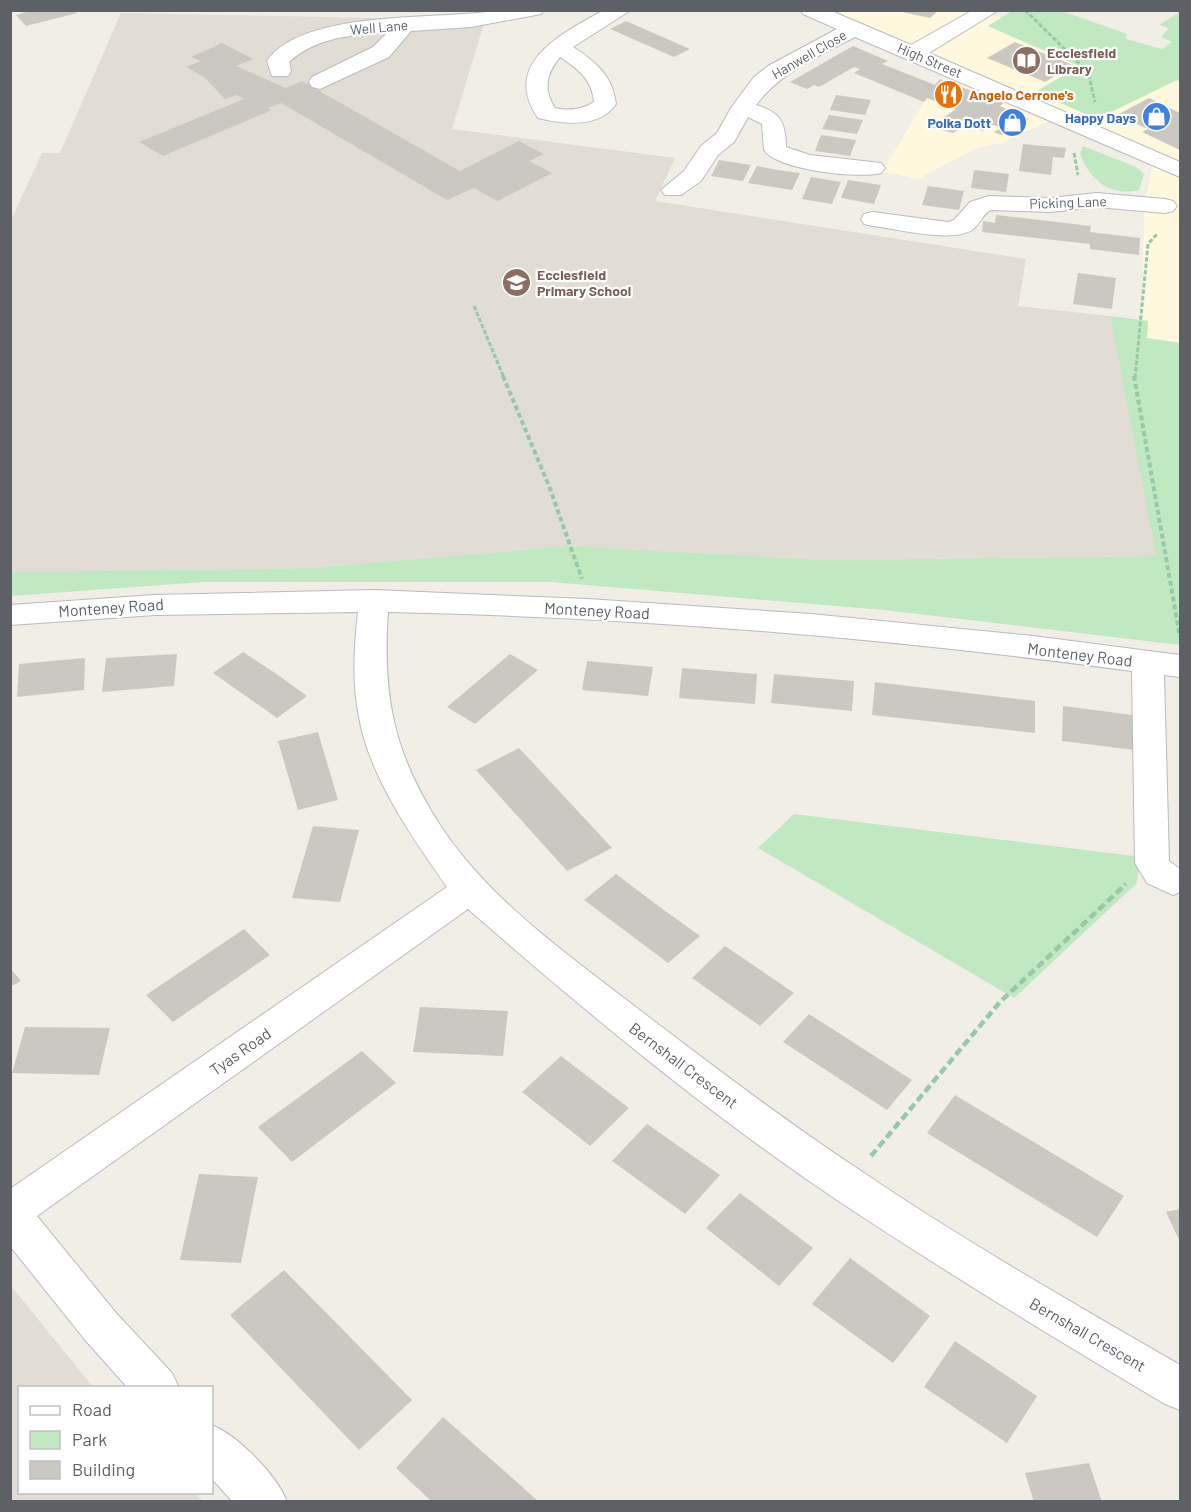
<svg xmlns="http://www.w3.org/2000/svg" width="1191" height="1512" viewBox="0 0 1191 1512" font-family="Barlow,sans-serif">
<rect width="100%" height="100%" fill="#f0eee5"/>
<path fill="#fff8dc" d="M980,10L1001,18L988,26L1080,66L1036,92L1180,81V343L1147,338L1148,321L1142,320L1144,207L1154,158L1061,116L1002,143L977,148L918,179L882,172L924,102L950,69L810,11Z"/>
<path fill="#e1ddd4" d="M121,13L485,20L452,129L675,158L655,201L1026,259L1018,306L1110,316L1157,556L827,560L567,546L310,568L11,572V220L42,153H60Z
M11,1286L93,1387L20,1388V1492H194L203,1501H11Z"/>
<path fill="#c0e9c2" d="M1012,11H1062L1127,34L1126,39L1162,49L1172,42L1161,37L1169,28L1159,25L1180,12V81L1177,80L1097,119L1035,92L1079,66L988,26Z
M1083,146L1136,167L1144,174L1139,190C1110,197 1090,180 1080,154Z
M1110,316L1148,321L1147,338L1180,343V645L884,610L551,582H203L11,596V572L310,568L567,546L827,560L1156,556Z
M794,814L1142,857L1136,884L1014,998L758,848Z"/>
<path fill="#cbc8c2" d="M33,10H74L77,13L26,26L16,15Z
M893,10H939L930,18Z
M626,21L690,49L674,57L610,29Z
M1015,42L1073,65L1045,82L987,58Z
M222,43L253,59L236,66L286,88L302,81L460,171L519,141L544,154L529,161L552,173L497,201L474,188L447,200L281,103L268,108L272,110L163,156L139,142L244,99L237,95L225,99L204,77L186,67L201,61L191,57Z
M853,46L888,61L882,64L935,85L940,79L1004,103L1000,106L1029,119L1001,135L994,132L1001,128L994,125L983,131L967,125L953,133L930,127L956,109L927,98L924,102L854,73L860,69L854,67L819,87L814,85L807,89L790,82Z
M836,95L871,100L865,115L830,110Z
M1149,98L1180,113V150L1142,132L1148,129L1117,115Z
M829,115L863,120L857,134L822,129Z
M821,135L856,140L850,156L815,151Z
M1023,144L1066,148L1064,158L1053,157L1051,175L1019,171Z
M719,160L751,165L743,181L711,176Z
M757,166L778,170L800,173L792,190L748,183Z
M974,170L1009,174L1006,192L971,188Z
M811,177L841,182L832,204L802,199Z
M848,180L881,185L874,204L841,198Z
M928,186L964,191L959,210L922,205Z
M996,215L1091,226L1090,232L1140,238L1139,255L1090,249V244L982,232L983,221L995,223Z
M1078,273L1116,278L1112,309L1073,304Z
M243,652L275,673L307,696L277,718L213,673Z
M177,654L174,686L102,692L106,658Z
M510,654L538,670L475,724L447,707Z
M85,658L84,690L17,697L19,664Z
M587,661L653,667L648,696L582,690Z
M682,668L757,674L755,704L679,698Z
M774,674L854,681L852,711L771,703Z
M875,682L1035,701V733L872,715Z
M1063,706L1133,715L1134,750L1062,741Z
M318,732L338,800L298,810L278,741Z
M519,748L588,822L612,848L567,871L476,770Z
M313,826L359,830L340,902L292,898Z
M616,874L657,905L700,936L668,963L584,900Z
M244,929L270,955L173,1022L146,995Z
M725,946L794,993L760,1026L692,978Z
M10,968L21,981L10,987Z
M420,1007L508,1011L503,1056L413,1052Z
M809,1014L912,1080L887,1110L783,1042Z
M25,1027L110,1028L99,1075L12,1073Z
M362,1051L396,1083L292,1162L258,1127Z
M561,1056L629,1108L590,1146L522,1092Z
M955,1095L1124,1196L1097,1237L927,1133Z
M647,1124L720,1175L685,1214L612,1161Z
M199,1174L258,1177L241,1263L180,1260Z
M740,1193L813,1248L779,1286L706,1228Z
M1180,1209V1242L1166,1212Z
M850,1258L930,1316L893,1363L812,1304Z
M284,1270L412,1400L359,1450L230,1315Z
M955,1341L1037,1396L1007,1443L924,1387Z
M443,1417L519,1484L539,1502H432L396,1468Z
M1089,1463L1102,1502H1034L1025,1473Z"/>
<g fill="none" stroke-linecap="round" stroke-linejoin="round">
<defs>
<path id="minor" d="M501,10H544L541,14L471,27L411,31L389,57L320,89L312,87L309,82L312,77L373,47L388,32C352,35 316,37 289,62L291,71L288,76H272L267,61C304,8 441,21 501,10Z
M604,10H631L573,47C595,61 613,76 616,104C599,129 563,124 538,118C500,63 563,33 604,10ZM560,57C578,69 592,79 594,102C581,110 569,111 555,108C543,89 546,74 560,57Z
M800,10H829L911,45L973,10H999L929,53L1180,162V177L855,37C819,56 781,72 756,105C780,112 786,122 786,147L810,155L881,163L885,168L881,173C858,179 777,170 764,150L762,124L748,117L734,142L718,155L701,181L681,195H665L661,190L684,171L701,146L717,133L731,108L754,77L768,66L837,29L803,14Z
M1097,193L1165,199L1173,201L1177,206L1173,211L1165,213L1097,207L1050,212L991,210C982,214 980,225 972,230C952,243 897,229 873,226L864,224L861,219L864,214L873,212L948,222L954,220L970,202L989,196L1050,198Z
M374,590L588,599L811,614L1033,636L1180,655V677L1164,675L1169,861L1180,869V892L1173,895L1147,883L1135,863L1132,671C886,638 637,617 388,612C382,696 394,754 440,825C488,899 568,955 637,1008C710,1064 784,1120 861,1171C964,1241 1073,1303 1180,1365V1410L1165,1404C1053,1337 942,1270 834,1198C705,1111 585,1011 468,909L37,1216L116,1313L172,1373L179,1388H128L86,1341L10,1246V1189L447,887C413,839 369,776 359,717C352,682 354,647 358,612L155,615L10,625V605L155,595Z
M212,1425C238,1436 277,1475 287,1502H233L212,1479Z"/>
</defs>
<use href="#minor" stroke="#b8bbc0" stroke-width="2"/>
<path stroke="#97c8a7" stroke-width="3" stroke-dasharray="4.5 2" stroke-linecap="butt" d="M1025,10L1088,72L1095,102
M1074,153L1078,175
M474,306L504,378
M1135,378L1148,244L1158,233"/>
<path stroke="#97c8a7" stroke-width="4" stroke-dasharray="5 3" stroke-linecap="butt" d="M503,376L549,486L582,579
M1134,376L1180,637"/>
<path stroke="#97c8a7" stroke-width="4.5" stroke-dasharray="8 4" stroke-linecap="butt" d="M871,1156L1000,1002L1126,884"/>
<use href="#minor" fill="#fff" fill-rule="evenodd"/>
</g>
<defs>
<symbol id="library-disc" viewBox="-11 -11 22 22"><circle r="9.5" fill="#8d6e63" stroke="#fff"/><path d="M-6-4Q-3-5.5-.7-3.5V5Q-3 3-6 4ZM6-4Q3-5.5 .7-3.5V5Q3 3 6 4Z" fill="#fff"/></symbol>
<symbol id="restaurant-disc" viewBox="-11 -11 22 22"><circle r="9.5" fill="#e8710a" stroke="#fff"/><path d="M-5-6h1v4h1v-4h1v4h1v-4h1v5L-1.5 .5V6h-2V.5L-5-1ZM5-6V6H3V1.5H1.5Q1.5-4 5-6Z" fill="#fff"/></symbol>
<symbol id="shop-disc" viewBox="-11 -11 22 22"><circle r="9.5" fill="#3f7fe0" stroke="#fff"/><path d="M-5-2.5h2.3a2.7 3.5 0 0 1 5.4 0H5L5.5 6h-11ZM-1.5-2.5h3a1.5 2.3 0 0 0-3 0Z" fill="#fff"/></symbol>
<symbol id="school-disc" viewBox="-11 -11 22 22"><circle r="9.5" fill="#8d6e63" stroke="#fff"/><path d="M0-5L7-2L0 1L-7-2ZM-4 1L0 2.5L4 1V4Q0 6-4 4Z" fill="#fff"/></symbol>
</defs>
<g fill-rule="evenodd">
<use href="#library-disc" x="1010" y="44" width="33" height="33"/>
<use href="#restaurant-disc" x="932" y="78" width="33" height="33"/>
<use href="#shop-disc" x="1140" y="100" width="33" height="33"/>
<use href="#shop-disc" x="996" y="106" width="33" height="33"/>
<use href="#school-disc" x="500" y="266" width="33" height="33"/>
</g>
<g text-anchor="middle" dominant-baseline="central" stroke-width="4.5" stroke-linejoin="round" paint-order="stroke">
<g font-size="14" fill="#5d6167" stroke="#fff">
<text transform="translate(379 27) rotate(-5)">Well Lane</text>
<text transform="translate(809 54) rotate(-30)">Hanwell Close</text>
<text transform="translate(930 60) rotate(23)">High Street</text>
<text transform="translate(1068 202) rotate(-2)">Picking Lane</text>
</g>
<g font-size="14" font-weight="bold" fill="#785e54" stroke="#fff" text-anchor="start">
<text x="1047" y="52">Ecclesfield<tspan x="1047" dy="16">Library</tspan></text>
<text x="537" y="274">Ecclesfield<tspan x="537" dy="16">Primary School</tspan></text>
</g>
<g font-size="14" font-weight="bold" fill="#c56008" stroke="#fff" text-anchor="start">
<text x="969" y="94">Angelo Cerrone's</text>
</g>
<g font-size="14" font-weight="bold" fill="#366cbe" stroke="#fff" text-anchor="end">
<text x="1136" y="117">Happy Days</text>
<text x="991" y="122">Polka Dott</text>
</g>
<g font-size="16" fill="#5d6167" stroke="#fff">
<text transform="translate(111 607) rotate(-4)">Monteney Road</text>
<text transform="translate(597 610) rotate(3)">Monteney Road</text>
<text transform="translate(1080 654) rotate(7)">Monteney Road</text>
<text transform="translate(240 1051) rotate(-35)">Tyas Road</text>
<text transform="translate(684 1065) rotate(37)">Bernshall Crescent</text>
<text transform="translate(1088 1334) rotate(30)">Bernshall Crescent</text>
</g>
</g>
<rect width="1191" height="1512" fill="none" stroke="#5d6167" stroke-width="24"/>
<rect x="18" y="1386" width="195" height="108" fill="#ffffff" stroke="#bec0c2" stroke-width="1.5"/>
<rect x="30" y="1406" width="30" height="9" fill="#ffffff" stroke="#bec0c2" stroke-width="1.5"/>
<text x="72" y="1416" font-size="18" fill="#5d6167">Road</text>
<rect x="30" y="1431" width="30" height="18" fill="#c0e9c2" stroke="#bec0c2" stroke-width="1.5"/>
<text x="72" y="1446" font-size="18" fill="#5d6167">Park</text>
<rect x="30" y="1461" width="30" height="18" fill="#cbc8c2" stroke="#bec0c2" stroke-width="1.5"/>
<text x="72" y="1476" font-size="18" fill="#5d6167">Building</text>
</svg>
